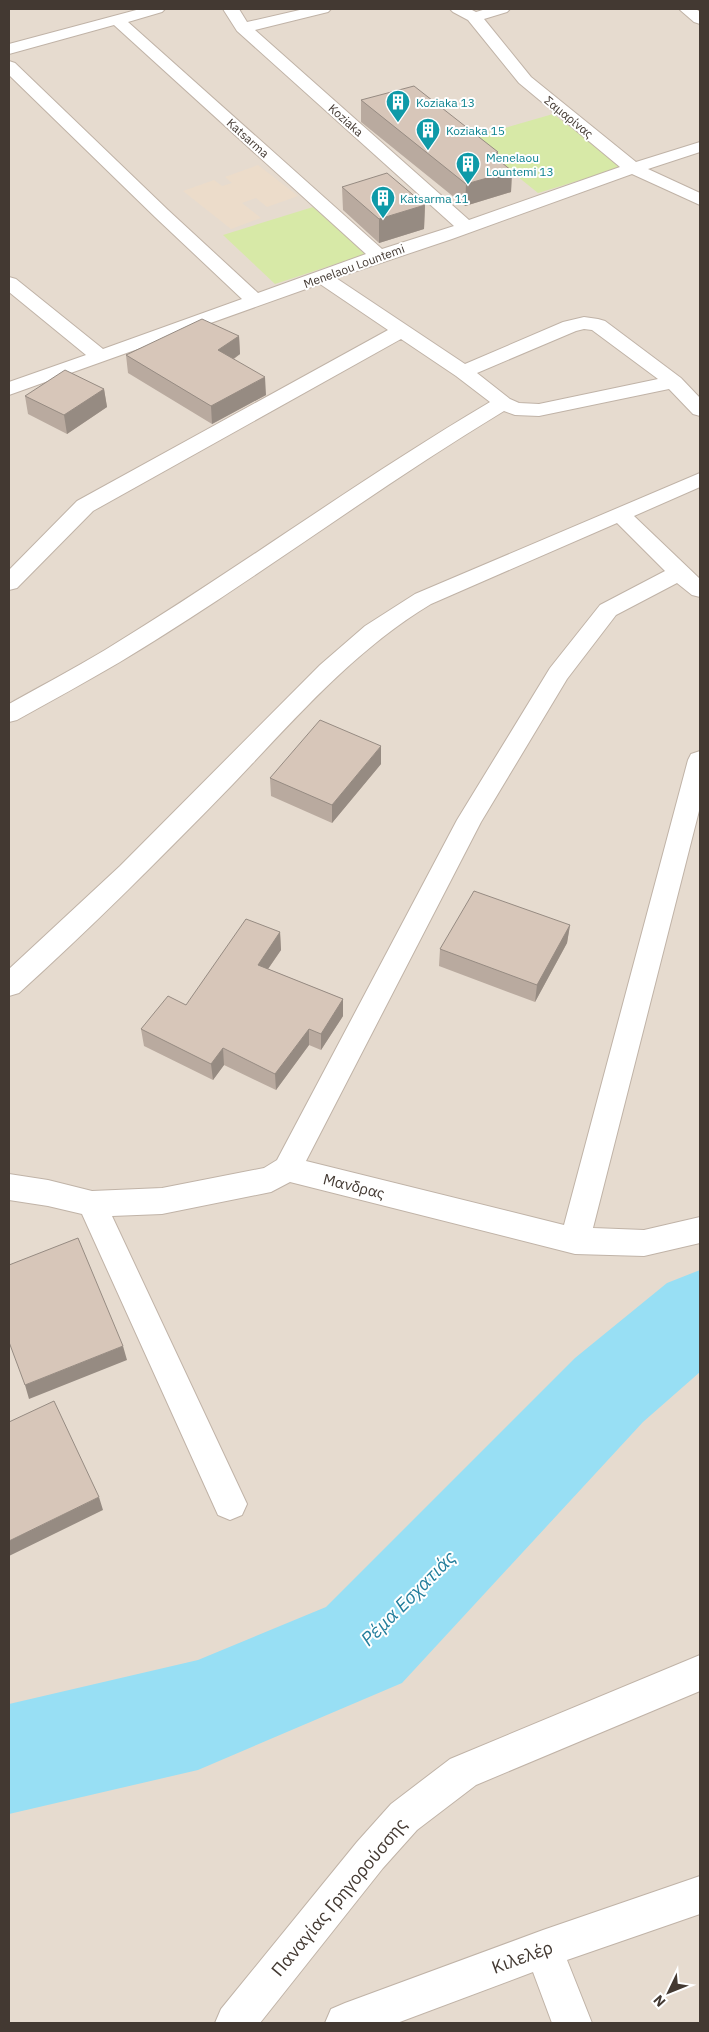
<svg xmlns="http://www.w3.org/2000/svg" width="709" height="2032" viewBox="0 0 709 2032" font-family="'IBM Plex Sans',sans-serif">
<rect width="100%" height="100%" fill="#f2eae1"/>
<path fill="#e6dbcf" d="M9,9H700V2023H9Z"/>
<path fill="#ecdcca" d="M258,165L298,196L267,207L256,198L242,203L261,218L231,229L183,191L214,180L222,186L232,183L225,177Z"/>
<path fill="#d7e9a7" d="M553,114L623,167L538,193L470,138Z
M313,207L366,254L275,284L223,235Z"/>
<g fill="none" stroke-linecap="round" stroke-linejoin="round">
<path fill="#98dff4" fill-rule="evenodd" d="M700,1270V1372L643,1422L402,1683L198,1770L9,1814V1704L198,1660L326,1607L575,1358L667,1283Z"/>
<defs>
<path id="minor" d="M140,9H165L162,12L128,22L382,249L454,226L237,31L223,9H239L247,22L304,9H331L328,12L255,30L469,220L620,167L519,83L468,20L453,12L450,9H470L476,12L486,9H510L507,12L484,19L531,77L636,162L700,142V152L648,169L700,193V205L632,174L452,239L336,278L465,364L563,322L584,317L598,319L605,321L681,378L700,398V416L693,414L669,389L539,416L515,415L504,411C373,490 251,583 120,662C86,682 51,701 17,720L9,722V704C41,686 73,669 105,650C235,571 358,480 490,402L456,376L401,339L93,511L17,588L9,590V570L77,501L388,330L320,284L9,395V382L86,355L9,292V277L16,279L103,349L242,299L155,217L9,75V61L15,63L168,210L258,293L366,254L114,25L9,54V44ZM584,329L592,330L658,379L539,404L519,403L510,399L477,373L576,331Z
M679,9H696L700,12V24L694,22Z
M700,473V487L634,516L700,579V597L692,595L677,583L616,615L567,679L481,822L306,1161L564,1225L688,760L691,754L700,751V807L593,1228L644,1230L700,1217V1243L644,1256L575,1254L290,1182L271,1192L162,1214L112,1216L247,1504L242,1515L230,1520L218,1515L82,1214L48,1206L9,1200V1174L48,1180L92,1191L162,1188L264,1168L277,1160L457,820L550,668L600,605L665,571L617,523L431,604C353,651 295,719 233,784C163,856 93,926 19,993L9,996V969L120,866L320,665L365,626L415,594Z
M700,1655V1691L476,1785L417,1830L383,1868L260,2023H215L221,2009L357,1842L391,1804L450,1759Z
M700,1876V1914L567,1960L592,2023H552L533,1972L397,2023H325L331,2009L345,2003L543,1930Z"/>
</defs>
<use href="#minor" stroke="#c0b3a7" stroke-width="2"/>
<use href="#minor" fill="#fff" fill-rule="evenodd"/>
</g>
<path fill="#b9aa9f" d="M361,100L498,152V159L512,171L511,192L465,206L361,122Z
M342,187L425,205L424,229L379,243L343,210Z
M239,336L240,354L234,359L266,395L212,424L128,373L126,355Z
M104,389L107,407L67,434L28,414L25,396Z
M381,764L332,823L271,796L270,778Z
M570,925L567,943L535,1002L439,966L440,949Z
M280,932L281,950L268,969L343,999V1016L321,1050L309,1045L276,1090L224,1065L213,1080L144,1046L141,1029L186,1005Z"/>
<path fill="#968b82" d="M498,152L497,173L491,154Z
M512,171L511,192L465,206L466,184Z
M425,205L424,229L379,243V219Z
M239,336L240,354L220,368L218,350Z
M265,377L266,395L212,424L211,406Z
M104,389L107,407L67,434L64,415Z
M381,746V764L332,823V805Z
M570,925L567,943L535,1002L537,985Z
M280,932L281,950L259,982L258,965Z
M343,999V1016L321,1050V1034Z
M309,1029V1045L276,1090L275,1074Z
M223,1048L224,1065L213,1080L211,1064Z
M123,1346L127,1360L29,1399L25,1385Z
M99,1497L103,1510L9,1556V1541Z"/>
<path fill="#d7c6b9" stroke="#968b82" d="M414,86L498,152L491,154L512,171L466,184L361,100Z
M387,173L425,205L379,219L342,187Z
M202,319L239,336L218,350L265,377L211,406L126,355Z
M65,370L104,389L64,415L25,396Z
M320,720L381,746L332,805L270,778Z
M474,891L570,925L537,985L440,949Z
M246,919L280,932L258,965L343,999L321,1034L309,1029L275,1074L223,1048L211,1064L141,1029L168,996L186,1005Z
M78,1238L123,1346L25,1385L9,1342V1265Z
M54,1401L99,1497L9,1541V1422Z"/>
<defs>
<symbol id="building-pin" viewBox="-11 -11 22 30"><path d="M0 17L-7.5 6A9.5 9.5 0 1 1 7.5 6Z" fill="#0f9aa8" stroke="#fff"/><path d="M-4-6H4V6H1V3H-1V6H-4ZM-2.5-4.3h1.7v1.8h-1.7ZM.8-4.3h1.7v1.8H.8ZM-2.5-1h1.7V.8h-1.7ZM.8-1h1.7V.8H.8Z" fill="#fff"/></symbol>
</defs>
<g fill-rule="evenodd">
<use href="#building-pin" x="384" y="88" width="28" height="38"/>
<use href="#building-pin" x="414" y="116" width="28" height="38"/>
<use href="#building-pin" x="454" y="150" width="28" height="38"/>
<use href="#building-pin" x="369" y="184" width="28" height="38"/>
</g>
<g text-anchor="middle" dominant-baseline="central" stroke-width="4" stroke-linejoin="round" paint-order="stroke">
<g font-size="12" fill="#0d838f" stroke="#fff" text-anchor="start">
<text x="416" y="102">Koziaka 13</text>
<text x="446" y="130">Koziaka 15</text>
<text x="486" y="157">Menelaou<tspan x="486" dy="14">Lountemi 13</tspan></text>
<text x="400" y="198">Katsarma 11</text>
</g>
<g font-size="12" fill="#433932" stroke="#fff">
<text transform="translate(569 117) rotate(39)">Σαμαρίνας</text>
<text transform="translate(346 120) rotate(42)">Koziaka</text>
<text transform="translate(248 138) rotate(42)">Katsarma</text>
<text transform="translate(354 266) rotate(-20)">Menelaou Lountemi</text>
</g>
<g font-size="15" fill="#433932" stroke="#fff">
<text transform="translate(354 1186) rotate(14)">Μανδρας</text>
</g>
<g font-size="18" fill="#433932" stroke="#fff">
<text transform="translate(339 1897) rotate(-50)">Παναγίας Γρηγορούσσης</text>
<text transform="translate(522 1957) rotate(-20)">Κιλελέρ</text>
</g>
<g font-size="19" font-style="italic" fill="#237e9c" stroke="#fff">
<text transform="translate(408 1598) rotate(-45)">Ρέμα Εσχατιάς</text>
</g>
</g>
<rect width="709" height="2032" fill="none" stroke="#433932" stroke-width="20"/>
<g transform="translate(669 1992) rotate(227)" stroke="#ffffff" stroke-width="4" paint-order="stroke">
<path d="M0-4L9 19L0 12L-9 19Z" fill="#433932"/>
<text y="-8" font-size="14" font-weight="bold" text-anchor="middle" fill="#433932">N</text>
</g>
</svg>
